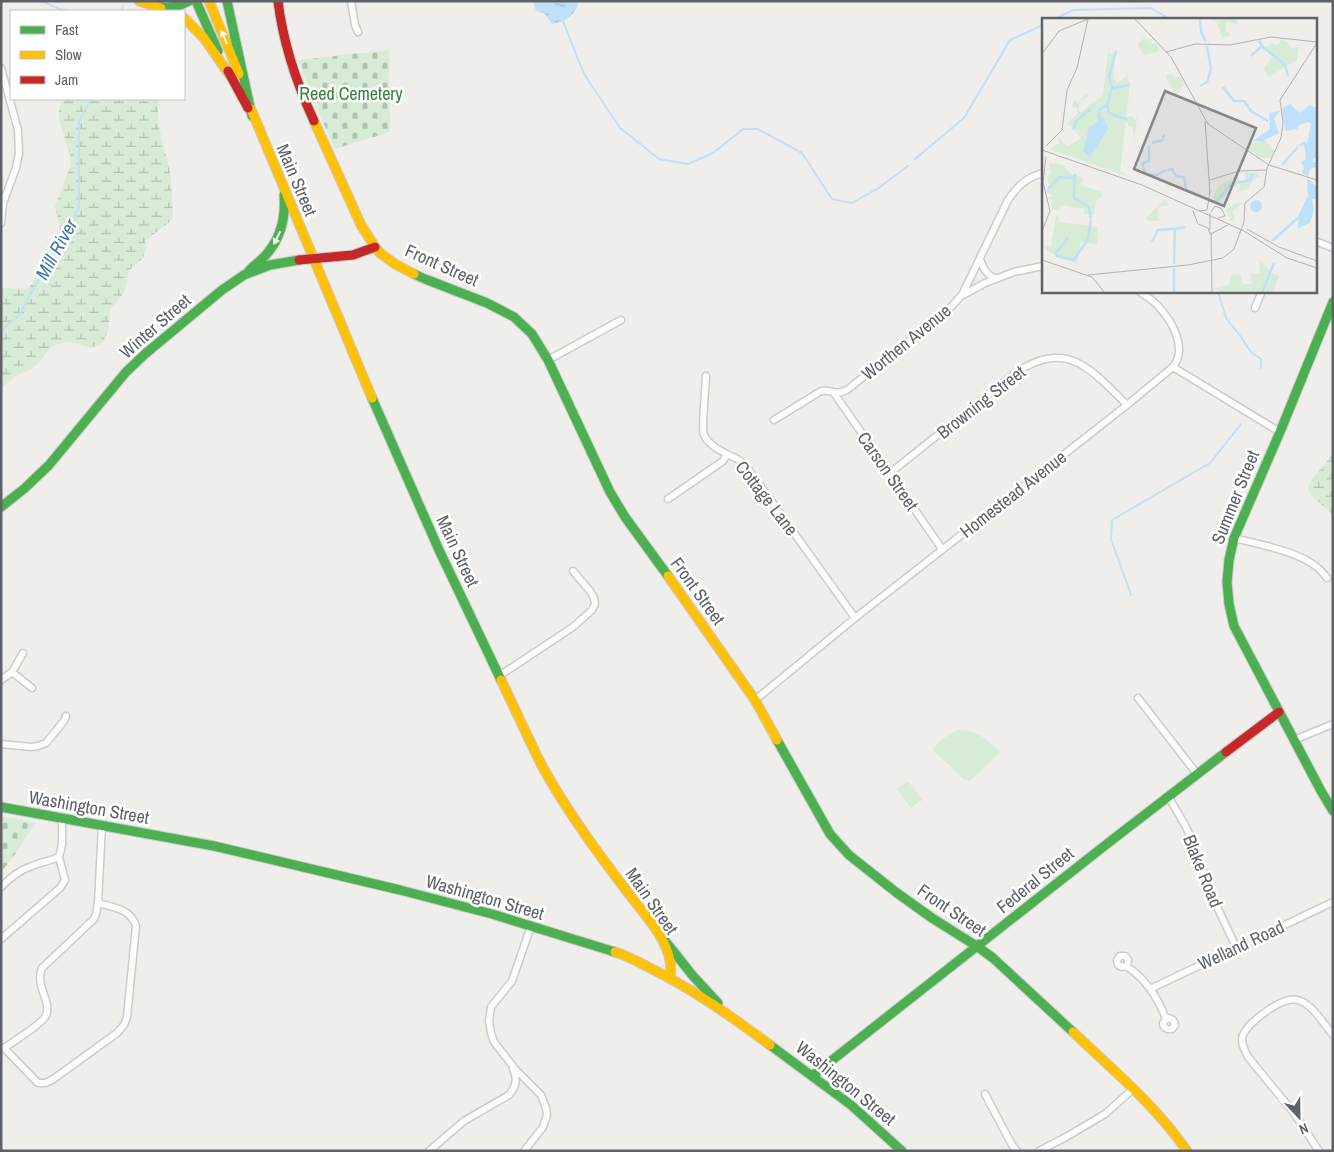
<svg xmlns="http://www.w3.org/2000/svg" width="1334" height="1152" viewBox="0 0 1334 1152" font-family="'Archivo Narrow',sans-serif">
<defs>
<pattern id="wetland-marsh" width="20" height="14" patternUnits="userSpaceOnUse" patternTransform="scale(1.25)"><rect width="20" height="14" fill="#d8ebd6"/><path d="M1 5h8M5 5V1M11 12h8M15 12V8" fill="none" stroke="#b2c2b1"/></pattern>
<pattern id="cemetery-stones" width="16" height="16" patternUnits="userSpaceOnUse" patternTransform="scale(1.25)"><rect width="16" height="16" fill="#d8ebd6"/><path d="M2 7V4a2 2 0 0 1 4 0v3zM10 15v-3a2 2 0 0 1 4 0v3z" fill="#b2c2b1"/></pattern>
<pattern id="water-ripples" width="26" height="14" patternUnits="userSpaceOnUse" patternTransform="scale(1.25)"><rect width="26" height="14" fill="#bfe0f9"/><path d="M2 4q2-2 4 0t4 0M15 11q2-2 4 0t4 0" fill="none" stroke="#9eb9cd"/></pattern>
</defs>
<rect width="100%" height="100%" fill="#efeeea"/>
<path fill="url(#wetland-marsh)" d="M63,99H160C153,122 166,149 170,172C172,185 172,200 173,214L172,220L145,241C147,267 135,258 128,274C127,278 127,282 126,286C123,296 117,302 110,309C109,324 109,353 85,346C73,343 68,339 56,345C46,349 44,358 37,365C32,369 26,371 20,374C13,378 7,383 1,388V288L26,289L31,286L45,254L59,232V223L55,206L71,165L70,155L59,120V110Z
M1333,454V515L1311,495L1308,488L1312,479Z"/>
<path fill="url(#cemetery-stones)" d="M389,50L390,132L335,149L315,104L298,60Z
M1,816L36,823L10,861L1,872Z"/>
<path fill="#d8ebd6" d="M958,730C980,731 985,738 1000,752L970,781L965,780L933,750C940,740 946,735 958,730Z
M908,781L922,800L911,808L897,789Z"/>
<path fill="url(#water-ripples)" d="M533,1H579C576,15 565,22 552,24L544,13L536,11Z"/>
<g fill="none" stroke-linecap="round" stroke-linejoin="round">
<path stroke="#bfe0f9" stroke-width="2" d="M42,1L59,9L69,11
M122,11L123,6
M1055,19L1073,10L1151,8L1169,19
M563,21L584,74L620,128L659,159L688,164L713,153L743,129H758L802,153L832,199L852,203L877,189L908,166
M915,159L964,118L1010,40L1043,25
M1218,291L1226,318L1241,337L1251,352L1261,359V368
M1,331L19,315L79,208V121L91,99
M1131,595L1111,539L1112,520L1210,463L1241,424"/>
<defs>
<path id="street" d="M351,1L355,25L358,32
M1,68L18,130L19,153L16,168L3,203L1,223
M1315,241L1333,248
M980,259C983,267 986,275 995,278
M1139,291C1145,296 1153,300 1158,306C1172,321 1188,348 1173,367
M962,295L1008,200C1018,186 1025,178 1043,173
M1255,308L1262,291
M548,360L621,320
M706,376C706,387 701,426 704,435C707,442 714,447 721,451C733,458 739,457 749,470L855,618
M834,393L942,549
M774,420L821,391C832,389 834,396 847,390L950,308L961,296L985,283L1014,272L1043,266
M890,473L1013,375C1065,337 1090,368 1127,405
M668,499L723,461L727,454
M1234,538C1258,544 1302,552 1319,569C1322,572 1325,575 1327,578
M12,672L23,653
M499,676L573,627L592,610L595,604L594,598L590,591L573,571
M1,680L12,672L32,688
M1138,698L1197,774
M755,700L855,618L1127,405L1173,367L1280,432
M1294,740L1333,724
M1,744L31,747L38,746L46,743L64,721L66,716
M1168,796L1186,827L1193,843L1211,894L1236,947
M1,887C10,878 19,870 32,866C41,862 50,861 59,857
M98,903L96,914L94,919L42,968C34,986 54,1004 45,1017C39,1026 14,1041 4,1048L38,1083H45L52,1080L117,1033L124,1025L127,1017L136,926C131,909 113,907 98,903L102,825
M1,939L60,888L65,880L59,857L62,845V818
M1126,966C1129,962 1129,959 1125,956H1120L1117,960L1118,965L1122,967L1126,966C1145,978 1158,998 1166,1019L1163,1023C1163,1028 1167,1030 1172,1029L1175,1025C1174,1020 1171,1017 1166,1019
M1150,989L1333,902
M985,1094L1012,1145L1017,1151
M429,1151L464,1121L509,1095C517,1086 517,1078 513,1068
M524,1151L543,1127L547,1115L546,1108L541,1095L516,1070L494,1042L491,1033L489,1021L491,1007L512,981L531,926
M1039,1151L1066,1137L1105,1114L1133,1089
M1319,1151L1294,1113L1248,1057C1245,1051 1240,1042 1243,1035C1248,1023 1273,1005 1285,1001C1290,999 1296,999 1301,1001C1314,1007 1324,1024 1333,1035"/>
<path id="fast" d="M196,1L218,51
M227,1L252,116
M156,6C168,9 178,7 189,1
M248,272C252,267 258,263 263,258C280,241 286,219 284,195
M414,274L425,279L487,303L514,317L532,334L548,360L610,492L625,517L668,576
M1333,302L1280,432L1234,538L1229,560L1227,582L1229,604L1234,626L1321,791L1333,811
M372,398L439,550L501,680
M1,507L25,488L49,465L126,372L145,354L222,290L244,275L270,265L299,260
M777,740L830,834L849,855L897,893L932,918L978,947L993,958L1073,1032
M1,807L214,846L400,890L492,914L615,952
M666,942L693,976L718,1003
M770,1045L851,1105L902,1151
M812,1076L1103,847L1226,752"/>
<path id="slow" d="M139,1L161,8
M209,1L239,74
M184,18L204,38L231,77
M251,109L372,398
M314,121L361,225L375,247L380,253L395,264L414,274
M668,576L755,700L777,740
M501,680C515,709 528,738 542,766C568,813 600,856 632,898C649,920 676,948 670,978
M615,952C627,956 639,962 650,968C693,989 732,1017 770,1045
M1073,1032C1113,1070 1156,1106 1187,1151"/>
<path id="jam" d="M278,1C283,43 296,82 314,121
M228,71L248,108
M299,260L353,255L375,247
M1226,752L1279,712"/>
</defs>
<use href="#street" stroke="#cbcccc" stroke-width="9"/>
<use href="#fast" stroke="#cacacb" stroke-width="11"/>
<use href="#slow" stroke="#cacacb" stroke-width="11"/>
<use href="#jam" stroke="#cacacb" stroke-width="11"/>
<use href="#street" stroke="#fdfcfc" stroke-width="6"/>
<use href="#fast" stroke="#4caf50" stroke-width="9"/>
<use href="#slow" stroke="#ffc107" stroke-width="9"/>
<use href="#jam" stroke="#c62828" stroke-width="9"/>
</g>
<defs><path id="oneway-solid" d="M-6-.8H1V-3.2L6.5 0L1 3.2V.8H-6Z" transform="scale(1.25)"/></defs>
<g fill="#f6fbf6">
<use href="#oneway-solid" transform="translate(224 37) rotate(-113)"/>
<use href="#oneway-solid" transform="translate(277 238) rotate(116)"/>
</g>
<g text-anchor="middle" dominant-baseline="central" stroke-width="5" stroke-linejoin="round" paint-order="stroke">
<g font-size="18" fill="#348238" stroke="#fff">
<text x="351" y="93">Reed Cemetery</text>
</g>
<g font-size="18" fill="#5f6368" stroke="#fff">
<text transform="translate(297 180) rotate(67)">Main Street</text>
<text transform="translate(442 265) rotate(24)">Front Street</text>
<text transform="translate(155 326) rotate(-41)">Winter Street</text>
<text transform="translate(906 342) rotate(-39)">Worthen Avenue</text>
<text transform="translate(981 402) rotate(-38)">Browning Street</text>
<text transform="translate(888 471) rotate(55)">Carson Street</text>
<text transform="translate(1013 494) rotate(-38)">Homestead Avenue</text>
<text transform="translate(1235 497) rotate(-68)">Summer Street</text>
<text transform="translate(767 498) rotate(52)">Cottage Lane</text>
<text transform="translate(458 551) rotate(65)">Main Street</text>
<text transform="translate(698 591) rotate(54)">Front Street</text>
<text transform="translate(89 807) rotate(10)">Washington Street</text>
<text transform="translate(1203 871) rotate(68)">Blake Road</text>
<text transform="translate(1035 880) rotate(-39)">Federal Street</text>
<text transform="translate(485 897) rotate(16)">Washington Street</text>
<text transform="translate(652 901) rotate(55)">Main Street</text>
<text transform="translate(952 910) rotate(34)">Front Street</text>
<text transform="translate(1241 945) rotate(-25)">Welland Road</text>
<text transform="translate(846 1083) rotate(39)">Washington Street</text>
</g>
<g font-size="19" font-style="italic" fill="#4174aa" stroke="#fff">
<text transform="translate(56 249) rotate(-61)">Mill River</text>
</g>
</g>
<g transform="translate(1042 18)">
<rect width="275" height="275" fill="#efeeea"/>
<path d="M169,0H195V6L184,4V12L189,18L181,20L174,3ZM102,20L106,23L110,20L109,26L114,25L118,33L102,37L96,26ZM239,32L253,36L256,41L240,51L243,56L246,64L240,51L226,60L222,50L231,38L229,35ZM8,145L22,147L28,155L41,160L39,167L60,174V179L54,183L52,197L42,196V191L19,187L18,193L10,191V181H5L11,178L2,171L9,172L5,159L11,153L4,151H8ZM123,181L127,187L115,190L118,203H106L104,200ZM14,198L17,199L16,204L56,209L55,226L39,224L35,245L15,240L1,228H9ZM217,241L228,254L221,275H181L171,270L187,267L189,256L199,257L201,266H210L208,256H218Z" fill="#d8ebd6"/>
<path d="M66,34L73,37L71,59L75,66L84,58L83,51L88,66L78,154L87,159L8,131L17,125L16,118L25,129L39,120L25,105L61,77ZM228,254L237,258L231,275H220Z" fill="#d8ebd6"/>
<path d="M239,21L246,25L248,31L257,29L255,41L241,33L230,34L236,40V43L220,30L208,39L220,27L216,22L223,29L229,26L228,24L236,27ZM71,46L69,65L71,67V62L76,67L68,73L74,80L82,82V99L91,98L92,102L95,99L92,124L91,108L87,109L86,105L67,97L63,88L58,95L49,91L31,111L29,103L36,95L34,89H30L32,82L36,85L45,75L46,79L38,83L36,91L41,97L50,90L48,81L51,88H59L69,70L62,69ZM69,78L71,83L80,84L78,100L68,93L66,82ZM64,108L69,109V116L75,119L71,129L75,126L82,144L77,136H73V148L71,149L72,135L68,114L62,115L65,113ZM206,154L209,156L214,154L218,158L210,162L207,171L195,174L199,165L196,163L195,170L188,167L180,183L174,184L171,180L176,168L195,158L197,162L204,163L202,155ZM201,184L191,193L193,202L189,203L184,192L193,185Z" fill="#d8ebd6" fill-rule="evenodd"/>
<path d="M130,56L131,59H139L142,66L137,75H133L125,62L124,57ZM223,122L232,134L229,140L214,139V135L202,131L210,125Z" fill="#d8ebd6"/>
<path d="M248,86L258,95L267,87L275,90V142L272,140L270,144H275V149L268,151L266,159L260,154L262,151L259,144L264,141L262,126L260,128H256L262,123L265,126L269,106L267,104L257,107L255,111L243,113L240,90ZM238,93L232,101L237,115L220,123H211L228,111L227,95ZM55,97L62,100L66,111L48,139L41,133L47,110L56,103ZM265,160L275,169V181H270L272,192L268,205L256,210L257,196L266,178ZM208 188a6 6 0 1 1 12 0a6 6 0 1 1-12 0Z" fill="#bfe0f9"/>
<path fill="none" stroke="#bfe0f9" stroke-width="2.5" d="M158,0L159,13L164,24M220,28L243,47L246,58M209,38L220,28L217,23M158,68L165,64L169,51L165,28M181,69L192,83H202L209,93L226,103M70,70L87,67M65,86L67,95L85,102M58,98L56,93L65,87L70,70L67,59L74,33M31,112L34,103L49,91M110,125L121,122L122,116M107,128V143L100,146L104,156L115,157L124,152M240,147L256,129M125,152L130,151L134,158L142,159L144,171M33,156L32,180L47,189L49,201M6,171L18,159L33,160M174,184L189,166L209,162L210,155M26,220L14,235L15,238L32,242L46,221L49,202M230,223L257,199M110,224L116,212L132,211M132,246L133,211L143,209M132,250V275M220,275L232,245"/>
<path fill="none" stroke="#b1b2b2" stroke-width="1" d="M92,0L129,39L166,106L227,147L275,162M124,34L153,26L188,27L229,19L275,24M0,36L17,13L46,1M163,103L168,175M4,128L20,112L25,72L35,50L46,1M0,132L100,167L202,213L245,240L275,250M168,162L197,153L224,152M151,193L156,206L166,210L168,216M157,193L165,192L168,173M169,194L173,188L180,191L183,198L176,200M168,195V212M205,211L237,229L275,243M0,213L8,193L1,164L4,139M169,214L170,275M169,216L186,207M0,242L50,259L63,275M46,257L146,247L181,240L192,231L202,204L203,185L222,169L225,150L239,120L241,104L238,82L275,25"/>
<path fill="#84888a" fill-opacity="0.15" stroke="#84888a" stroke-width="2.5" d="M123,73L214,110L182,188L92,151Z"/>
<rect width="275" height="275" fill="none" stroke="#5f6368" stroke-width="2.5"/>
</g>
<rect width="1334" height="1152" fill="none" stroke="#5f6368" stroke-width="5"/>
<rect x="10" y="10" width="175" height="90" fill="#ffffff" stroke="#bfc1c3"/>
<rect x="20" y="26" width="25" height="8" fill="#4caf50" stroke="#bfc1c3"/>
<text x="55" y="35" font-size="15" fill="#5f6368">Fast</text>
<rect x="20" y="51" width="25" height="8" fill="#ffc107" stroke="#bfc1c3"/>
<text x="55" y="60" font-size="15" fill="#5f6368">Slow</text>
<rect x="20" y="76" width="25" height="8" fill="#c62828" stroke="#bfc1c3"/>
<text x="55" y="85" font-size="15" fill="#5f6368">Jam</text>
<g transform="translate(1299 1117) rotate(158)" stroke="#ffffff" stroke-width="4" paint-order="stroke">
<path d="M0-4L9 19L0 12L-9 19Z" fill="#5f6368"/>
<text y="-8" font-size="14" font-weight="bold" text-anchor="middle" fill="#5f6368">N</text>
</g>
</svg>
